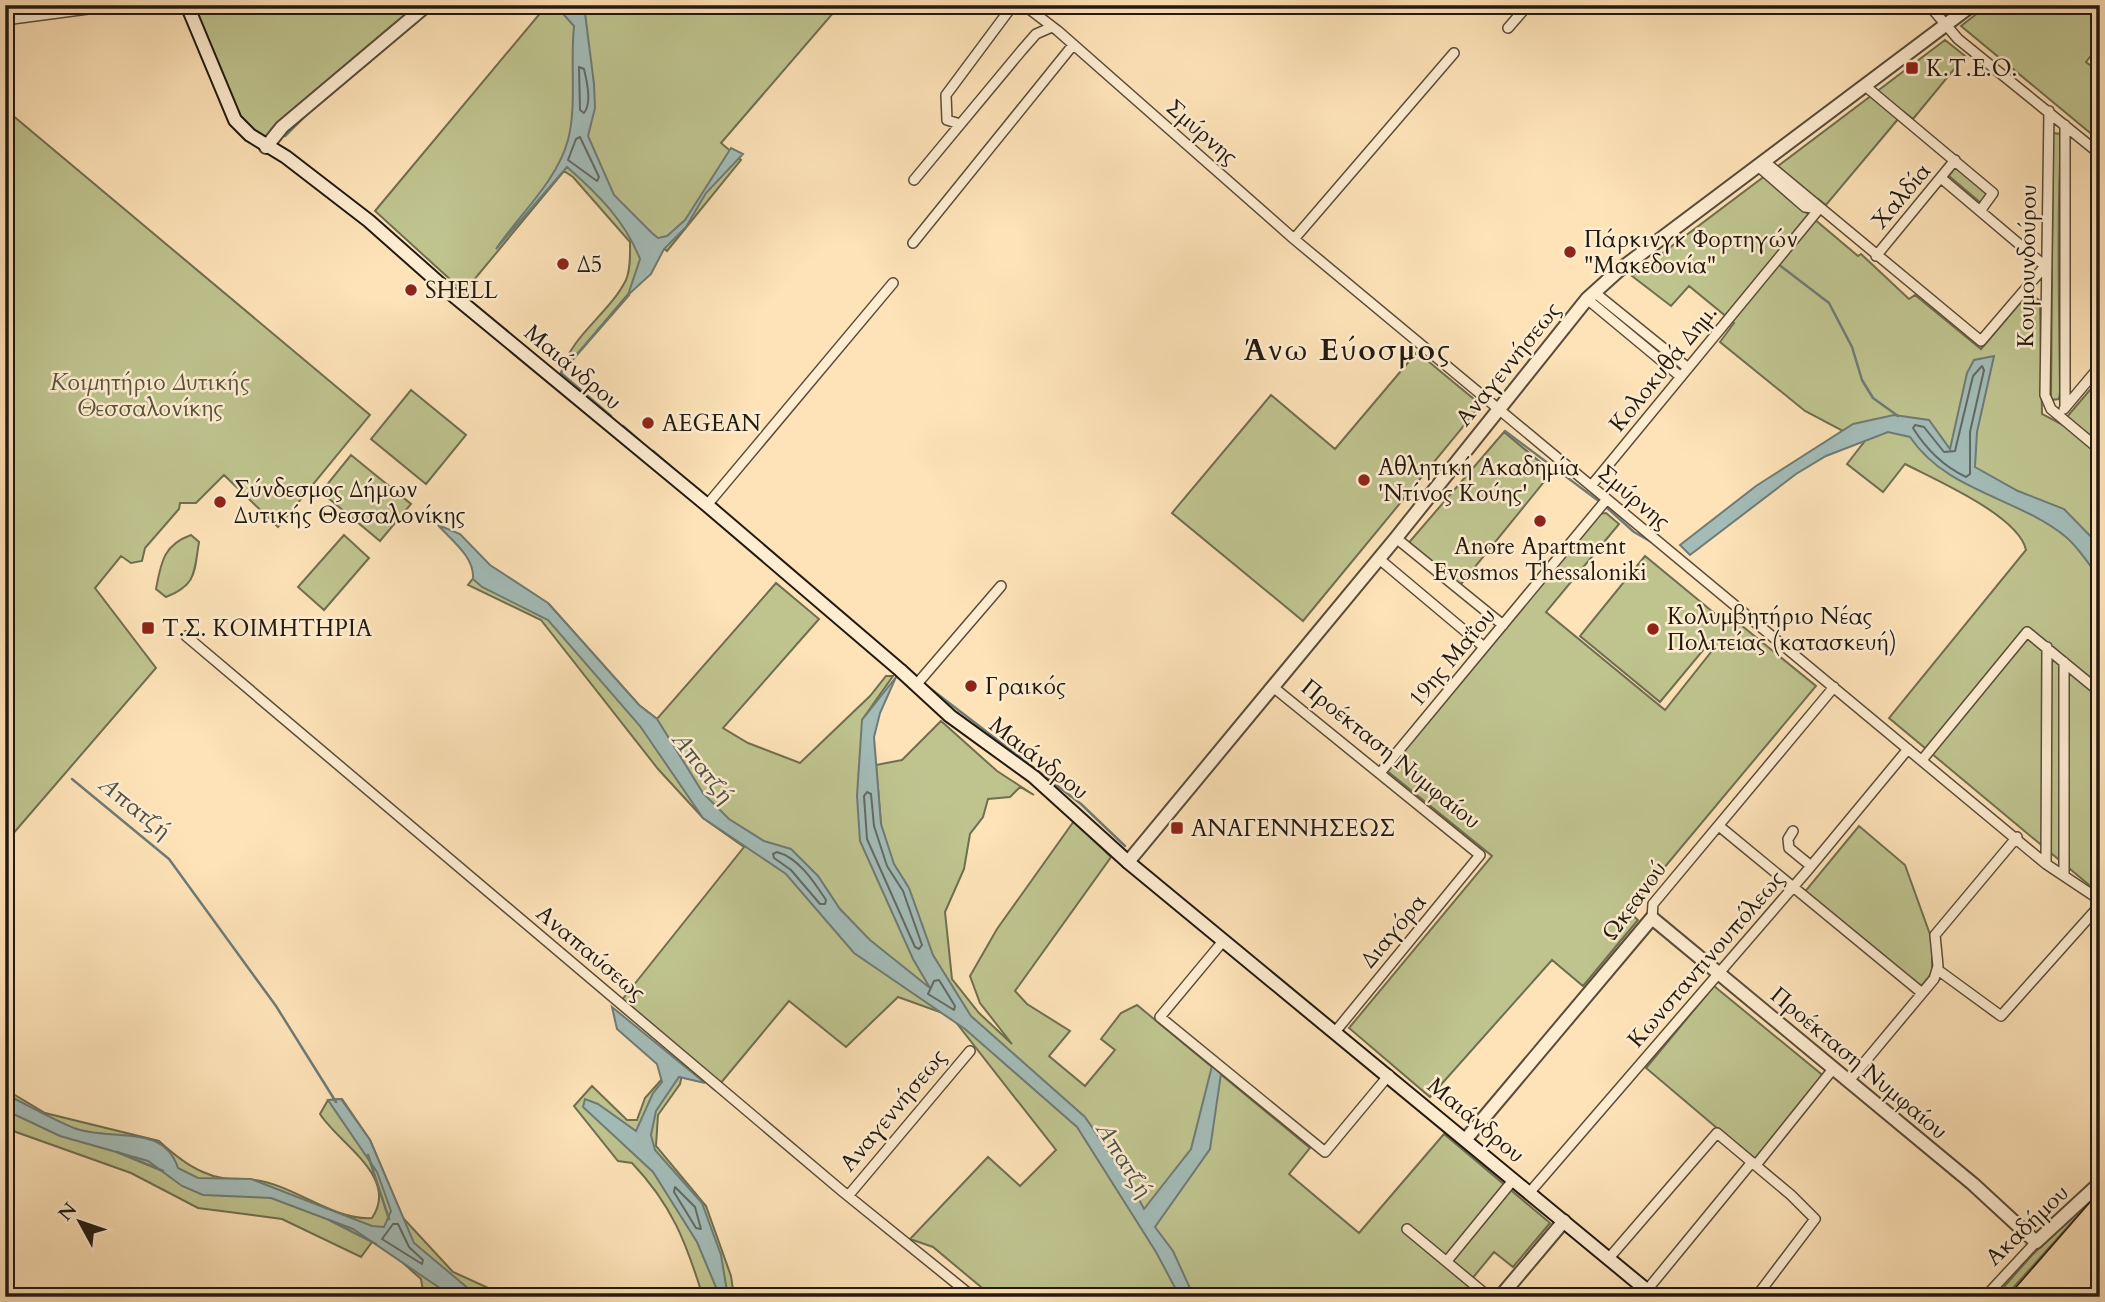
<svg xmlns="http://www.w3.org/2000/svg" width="2105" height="1302" viewBox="0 0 2105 1302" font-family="Cardo,serif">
<rect width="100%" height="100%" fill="#fee3b8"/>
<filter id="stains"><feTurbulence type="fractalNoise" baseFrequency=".00286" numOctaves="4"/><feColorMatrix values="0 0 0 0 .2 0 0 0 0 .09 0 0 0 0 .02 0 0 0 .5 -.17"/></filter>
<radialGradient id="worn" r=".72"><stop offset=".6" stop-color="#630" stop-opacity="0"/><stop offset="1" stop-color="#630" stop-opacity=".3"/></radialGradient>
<path fill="#bfc48f" stroke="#706e50" stroke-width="2" d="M187,5H420L263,140L235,120Z
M547,5H840L721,143L741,160L667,251L653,240V265L561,373C571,335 609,314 626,280C631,268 630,254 630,242L573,177L564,171L464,292L375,211Z
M1988,5H2100V44L2086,62L2100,73V141L1961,26Z
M1945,40L1965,56L1913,119L1904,112L1826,205L1818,199L1807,213L1858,256L1861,254L1909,299L1915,295L1981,349L2029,292L2040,301L2042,414L2061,424L2100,378V894L1889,718L2026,550C2019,516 1936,480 1905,464L1883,492L1847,464L1864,442L1805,411L1720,342L1734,323L1689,286L1671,306L1632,276Z
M5,109L370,415L278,527L224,475L196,503H180L179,509L145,548L142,561L131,563L121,556L95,588L156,668L5,843Z
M2053,133L2061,134C2057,220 2059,306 2060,392L2059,399L2051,400Z
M1956,166L1990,194L1982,204L1949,176Z
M1417,352L1481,405L1303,621L1172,513L1271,395L1335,449Z
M411,390L466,435L426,484L371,439Z
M1504,432L1552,472L1457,589L1406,546Z
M351,455L411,504L380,541L321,492Z
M1606,513L1619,524L1546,612L1665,710L1715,647L1709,643L1660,702L1580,636L1645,556L1719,617L1725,612L1816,686L1628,911L1638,920L1583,986L1552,960L1430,1097L1349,1028L1492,856L1386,770L1599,514Z
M191,535L199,542C194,572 197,585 166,597L156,589C161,563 163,545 191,535Z
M344,535L369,558L324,610L298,587Z
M478,572L549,604L639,705L657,719L776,583L819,619L723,728L748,743L800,763L870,696L886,676H893L862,720L881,824L876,765L902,760L941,721L997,771L1034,795L1020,787L1010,797L988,799L983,817L970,834L964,869L945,912L952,979L979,1013L1012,1044L980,1003L970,976L997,929L1074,821L1111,857L1015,991L1027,1004L1070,1031L1049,1056L1085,1086L1115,1050L1101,1039L1121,1013L1137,1005L1310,1148L1289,1174L1359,1233L1444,1134L1550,1223L1513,1267L1494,1252L1467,1285L1480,1297H993L933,1247L910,1239L988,1157L1020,1186L1056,1150L951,1016L898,997L846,1047L789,1001L715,1090L617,1006L744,847L703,818L658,769L541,620L468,585Z
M1859,826L1905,865L1932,940V973L1918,990L1803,894Z
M1714,986L1826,1078L1756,1161L1646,1068Z
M665,1068L683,1070L680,1084L658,1115L656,1146L706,1206L731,1276L734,1297H703C686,1242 672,1205 632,1163L618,1161L574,1106L592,1086L627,1120H637L645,1098L662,1079Z
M5,1089L45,1113L159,1141C172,1153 186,1165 203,1172C225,1182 234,1177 255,1180C294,1185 334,1221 372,1218C400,1177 338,1143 320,1114L328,1100L342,1099L370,1140L403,1218L453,1272L508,1297H424L421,1279L375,1238L361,1257L282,1219L198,1208L131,1173L16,1132L5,1124Z
M2098,1193L2005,1297H1995L2032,1255Z"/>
<path fill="#a3bcb8" stroke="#6f7b75" stroke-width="2" d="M555,5H584L594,84L595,108L588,136L614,195L652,233L658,238L667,236L685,220L731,148L743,154L706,193L686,227L664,249L651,274L628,295L640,259C625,221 598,194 567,167L496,249C519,215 557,181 568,140C577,106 570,63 574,26Z
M1994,356L1977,432L1975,467L2018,491L2064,509L2100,546V579C2090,566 2079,548 2066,537C2017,497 1947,492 1910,437L1888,432L1826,456L1796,474L1690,555L1680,545L1756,486L1853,424L1894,415L1929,420L1950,449L1967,373L1974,360Z
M438,525L460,534L490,565L548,603L639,705L657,719L703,793L729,819L764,841L791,849L818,876L840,909L870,940L930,988L913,959L860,841L857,796L862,720L896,677L880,713L874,737L881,824L894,864L909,888L933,955L971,1016L1085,1117L1131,1184L1144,1209L1191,1149L1212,1066L1221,1074L1210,1149L1155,1227L1173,1251L1194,1297H1180L1156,1252L1077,1127L965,1029L854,953L786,874L703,818L640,726L548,620L482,587L473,579C475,557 451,540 438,525Z
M612,1007L705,1083L679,1077L656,1111L651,1135L655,1150L702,1203L721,1255L728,1297H720L697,1242L653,1172L583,1107L585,1099L598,1104L636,1131L653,1093L662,1082L657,1064L617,1029Z
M5,1094C28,1105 50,1118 74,1128C110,1142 163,1122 178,1168L198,1178L251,1179L372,1226L384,1227L391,1211L377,1172L328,1100L341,1099L370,1140L414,1243L469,1289L491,1297H453L353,1229L271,1198L203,1195L182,1186L148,1161L60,1136L5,1110Z"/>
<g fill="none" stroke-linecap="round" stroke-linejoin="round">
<path stroke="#626a64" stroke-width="2" d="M579,67L584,69C587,82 592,103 584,113L580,110Z
M580,137L599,177L597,181L568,160L576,139Z
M1982,366L1984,370L1970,432V474L1966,477C1943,466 1926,449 1913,428L1915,425L1924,427L1944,452L1955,451L1973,376Z
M867,792L871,794L874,826L887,866L903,891L922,945L919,949L915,947L867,839L864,796Z
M777,852C799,858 814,882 826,900L825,904H820L791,870L774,858L773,854Z
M939,980L955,1006L954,1010L928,994L934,981Z
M675,1187L695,1207L701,1229L696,1228L674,1192Z
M393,1224H398L409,1247L423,1260L422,1264L382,1239Z"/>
<path stroke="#6f7b75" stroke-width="2.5" d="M312,110L358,71
M285,136L307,114
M1778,264L1829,303L1852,347L1862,380L1873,398L1898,416
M611,416L561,373L629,295
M623,426L640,441
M1505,431L1600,502
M653,451L685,479
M1605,506L1634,532L1655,544
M927,686L1081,804L1125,846
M72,779L169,859L276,1006L336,1102
M117,1152L163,1171
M368,1155L389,1219
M329,1220L376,1244"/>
<defs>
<path id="minor" d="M1024,5L1058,31L1294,239L2046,864L2100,900
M1929,5L1958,39L2100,154
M5,20L118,5
M1508,28L1528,5
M1864,85L1993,193L1980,211
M2049,111L2045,395L2051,409L2100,450
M960,124L947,120L946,95L1013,5
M1764,161L1981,341L2045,266L1941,178
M1758,166L1805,207L1819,209
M914,180L1022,50L1036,34L1052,27
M1294,239L1454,53
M913,243L1073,45
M1876,256L1955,160
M1594,292L1688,368
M1587,299L1681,377
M2065,408V125
M2064,409L2100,366
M1591,486L1819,209
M707,505L893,283
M1396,538L1503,625
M1378,558L1484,647
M186,636L842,1191L973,1297
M916,685L1001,586
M1273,687L1480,855L1335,1032
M1922,760L2027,632L2100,692
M1380,773L1607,499
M1719,826L1922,993
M1793,831L1788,839L1789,848L1811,866
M2046,864L2047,647
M2064,876V662
M1652,918L1653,904L1834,687
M1224,940L1160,1017L1325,1152L1389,1075
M1938,970L2001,1016L2100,905
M1848,1082L1934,979L1938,966L1935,935L2017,837
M1756,1165L1833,1069
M1530,1192L1807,871L1908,749
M848,1196L970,1051
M1407,1229L1489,1297
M1609,1258L1717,1133L1791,1195L1815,1219L1756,1297
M1447,1261L1514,1179
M1647,1290L1752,1162
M1985,1297L2036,1242"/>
<path id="tertiary" d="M266,147L282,127L427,5
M1128,862L1396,538L1587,299L1618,271L1972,5
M1466,1139L1652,918L1973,1184L2036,1242L2100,1183
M1500,1297L1564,1221"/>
<path id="secondary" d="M187,5L235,120L250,135L286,157L369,221L448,291L707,505L900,670L950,716L1034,777L1128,862L1655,1297"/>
<path id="trunk" d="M2019,1297L2100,1204
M2036,1297L2100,1226
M2051,1297L2100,1242
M2070,1297L2100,1263"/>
</defs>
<use href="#minor" stroke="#594c3a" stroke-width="12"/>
<use href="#tertiary" stroke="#594c3a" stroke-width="16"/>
<use href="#secondary" stroke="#221910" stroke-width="16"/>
<use href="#trunk" stroke="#221910" stroke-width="19"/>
<use href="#minor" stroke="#feedd1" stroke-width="9"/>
<use href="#tertiary" stroke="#feedd1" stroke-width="12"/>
<use href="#secondary" stroke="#feedd1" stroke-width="12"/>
<use href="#trunk" stroke="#fee3b8" stroke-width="16"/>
</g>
<g fill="#8f2418" stroke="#feedd1" stroke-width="2.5">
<rect x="1905" y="61" width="14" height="14" rx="3.5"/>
<circle cx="1570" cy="252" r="7"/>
<circle cx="563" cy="264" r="7"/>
<circle cx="411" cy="290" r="7"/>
<circle cx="648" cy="423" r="7"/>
<circle cx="1364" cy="480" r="7"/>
<circle cx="220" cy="502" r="7"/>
<circle cx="1540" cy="521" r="7"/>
<rect x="141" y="621" width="14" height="14" rx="3.5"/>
<circle cx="1653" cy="629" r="7"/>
<circle cx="971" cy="686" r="7"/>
<rect x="1170" y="821" width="14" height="14" rx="3.5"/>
</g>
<g text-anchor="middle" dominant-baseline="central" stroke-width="5" stroke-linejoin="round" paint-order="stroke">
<g font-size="23" fill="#221910" stroke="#feedd1" text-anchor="start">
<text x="1926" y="68">K.T.E.O.</text>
<text x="1584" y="239">Πάρκινγκ Φορτηγών<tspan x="1584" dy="26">"Μακεδονία"</tspan></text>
<text x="577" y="264">Δ5</text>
<text x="425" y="290">SHELL</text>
<text x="662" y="423">AEGEAN</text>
<text x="1378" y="467">Αθλητική Ακαδημία<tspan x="1378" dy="26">'Ντίνος Κούης'</tspan></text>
<text x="234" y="489">Σύνδεσμος Δήμων<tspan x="234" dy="26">Δυτικής Θεσσαλονίκης</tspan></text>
<text x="1540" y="546" text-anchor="middle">Anore Apartment<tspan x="1540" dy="26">Evosmos Thessaloniki</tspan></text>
<text x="1667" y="616">Κολυμβητήριο Νέας<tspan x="1667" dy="26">Πολιτείας (κατασκευή)</tspan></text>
<text x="162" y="628">Τ.Σ. ΚΟΙΜΗΤΗΡΙΑ</text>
<text x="985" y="686">Γραικός</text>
<text x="1191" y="828">ΑΝΑΓΕΝΝΗΣΕΩΣ</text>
</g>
<g font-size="23" fill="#221910" stroke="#feedd1">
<text transform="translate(1202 132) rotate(41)">Σμύρνης</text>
<text transform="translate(1901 196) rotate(-50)">Χαλδία</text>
<text transform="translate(2027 266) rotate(-89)">Κουμουνδούρου</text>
<text transform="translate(1508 364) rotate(-51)">Αναγεννήσεως</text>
<text transform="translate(573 367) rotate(40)">Μαιάνδρου</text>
<text transform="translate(1663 368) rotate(-51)">Κολοκυθά Δημ.</text>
<text transform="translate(1634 497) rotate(40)">Σμύρνης</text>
<text transform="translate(1452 657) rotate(-50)">19ης Μαΐου</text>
<text transform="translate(1391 754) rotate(39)">Προέκταση Νυμφαίου</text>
<text transform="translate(1039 758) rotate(38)">Μαιάνδρου</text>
<text transform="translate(1634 901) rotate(-54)">Ωκεανού</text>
<text transform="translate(1393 931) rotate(-50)">Διαγόρα</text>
<text transform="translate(591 953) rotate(40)">Αναπαύσεως</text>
<text transform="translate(1706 959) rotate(-49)">Κωνσταντινουπόλεως</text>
<text transform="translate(1859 1063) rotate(40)">Προέκταση Νυμφαίου</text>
<text transform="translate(893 1110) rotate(-50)">Αναγεννήσεως</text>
<text transform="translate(1476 1120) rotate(40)">Μαιάνδρου</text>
<text transform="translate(2027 1225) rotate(-44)">Ακαδήμου</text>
</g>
<g font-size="23" font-style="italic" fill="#59553c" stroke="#feedd1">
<text x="150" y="382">Κοιμητήριο Δυτικής<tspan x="150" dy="26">Θεσσαλονίκης</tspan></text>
</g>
<g font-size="24" font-style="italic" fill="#4f524b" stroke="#feedd1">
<text transform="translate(703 768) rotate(52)">Απατζή</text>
<text transform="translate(135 808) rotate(39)">Απατζή</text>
<text transform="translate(1124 1160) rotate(58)">Απατζή</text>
</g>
<g font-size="30" font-weight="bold" letter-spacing="2" fill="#221910" stroke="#feedd1">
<text x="1348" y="350">Άνω Εύοσμος</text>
</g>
</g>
<rect width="2105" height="1302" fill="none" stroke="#fee3b8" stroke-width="28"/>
<rect x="7" y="7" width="2091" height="1288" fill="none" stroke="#221910" stroke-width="3.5"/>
<rect x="14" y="14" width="2077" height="1274" fill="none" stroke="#221910" stroke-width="2"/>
<g transform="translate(80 1222) rotate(310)" stroke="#feedd1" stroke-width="5" paint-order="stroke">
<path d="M0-5L12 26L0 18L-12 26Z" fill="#221910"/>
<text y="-10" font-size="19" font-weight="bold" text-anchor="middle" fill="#221910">N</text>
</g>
<rect width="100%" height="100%" filter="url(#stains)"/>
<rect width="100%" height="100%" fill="url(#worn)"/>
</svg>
